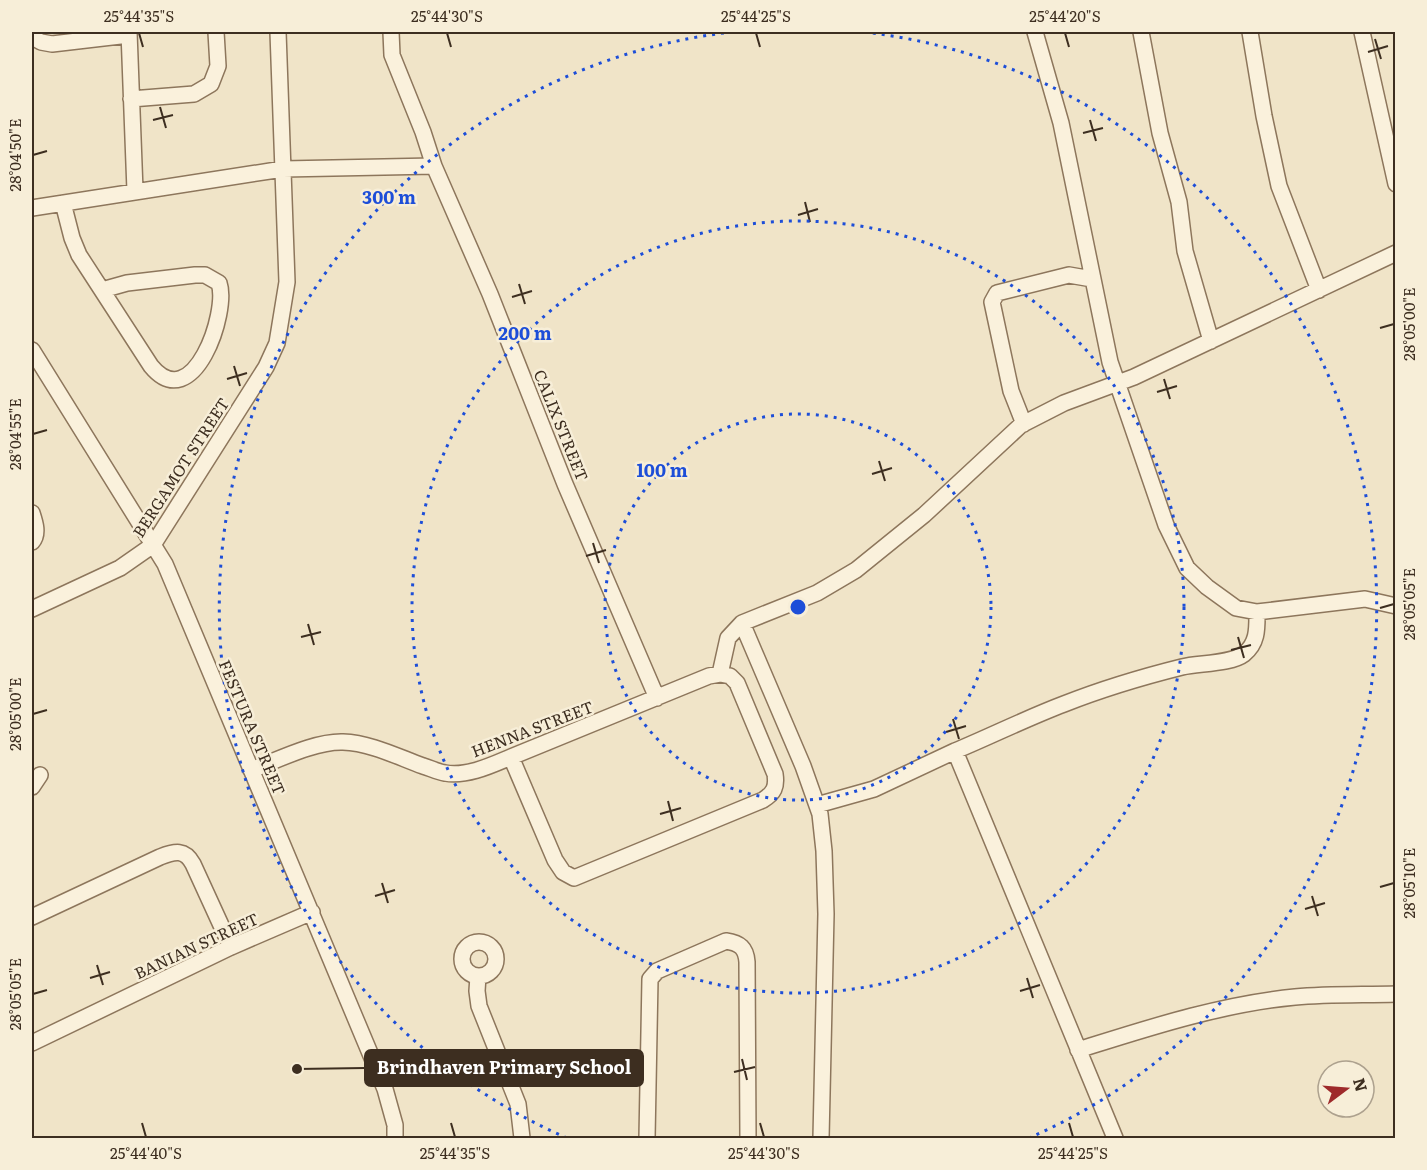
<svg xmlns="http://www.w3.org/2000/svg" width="1427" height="1170" viewBox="0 0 1427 1170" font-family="Literata,serif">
<rect width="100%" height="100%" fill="#f0e4c8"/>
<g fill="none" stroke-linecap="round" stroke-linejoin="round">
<defs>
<path id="minor" d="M129,32L135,191
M391,32L392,55L423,132L434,166L490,294L565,484L657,698
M1035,32L1061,123L1110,362L1166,525L1187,568L1207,587L1236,608L1257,612L1365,599L1396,606
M1141,32L1160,133L1179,202L1185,251L1211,341
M1250,32L1264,116L1279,186L1319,290
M1362,32L1396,184
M32,37L41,42L52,44L129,35
M131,99L194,94L211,84L218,66L216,32
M63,203L72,238L79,255L151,366C193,417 229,312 219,283L205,275H195L127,283L102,290
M32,208L283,169L434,166
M32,350L165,564L385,1089L395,1125V1138
M1024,424L1011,391L992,302L997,293L1069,275L1092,279
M32,513C35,522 39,534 32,542
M32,609L120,568L153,545L266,367L277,343L287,282L278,32
M742,623L803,766L820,814L824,851L826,914L821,1138
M720,674L728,638L742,623L817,593L856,570L924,515L1021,425L1064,403L1134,377L1396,253
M251,770C278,760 315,741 343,742C371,743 398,757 423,766C430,768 438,772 445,773C467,777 492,765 511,757L709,676L720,674L730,676L737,683L775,774C777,787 774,793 763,800L574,878L563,872L555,860L511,757
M32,787L40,775
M817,805L874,789L955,751
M32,917L160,857C175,851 185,849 193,864L231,947
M462 959a17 17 0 1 1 34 0a17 17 0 1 1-34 0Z
M478,976L477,991L479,1006L518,1104L522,1138
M32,1043L231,947L312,912
M1078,1050C1148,1028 1221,1004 1295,997C1328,994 1362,995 1396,994
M647,1138L650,979L657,971L726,941C740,943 746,948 747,962L748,1138
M1115,1138L955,751C991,736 1027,718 1064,704C1102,689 1142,677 1182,667C1199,663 1231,664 1244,654C1258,643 1257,628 1257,612"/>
</defs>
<use href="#minor" stroke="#8d765c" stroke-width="18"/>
<use href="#minor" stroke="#faf1dc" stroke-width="15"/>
</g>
<path fill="none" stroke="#3d2e20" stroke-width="2" d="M139,33L143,47M447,33L451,47M756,33L760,47M1065,33L1069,47M1375,39L1381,59M1368,52L1388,46M160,107L166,128M153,120L173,115M1090,120L1096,141M1083,133L1103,128M33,155L47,151M805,202L810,222M798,215L818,209M519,284L525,304M512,297L532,291M1380,328L1394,324M234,366L240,386M227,379L247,373M1164,379L1170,399M1157,392L1177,386M33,434L47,430M879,461L885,481M872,474L892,468M593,543L599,563M586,556L606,550M1380,608L1394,604M308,624L314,645M301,637L321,632M1238,637L1244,658M1231,650L1251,645M33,714L47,710M953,719L959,739M946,732L966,726M668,801L673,821M660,814L681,808M382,883L388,903M1380,887L1394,883M375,896L395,890M1312,896L1318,916M1305,909L1325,903M97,965L103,985M90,978L110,972M1027,978L1033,998M1020,991L1040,985M33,994L47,990M742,1059L747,1080M734,1072L755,1067M142,1123L146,1137M451,1123L455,1137M760,1123L764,1137M1069,1123L1073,1137"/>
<g fill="none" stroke="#1d4ed8" stroke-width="3" stroke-dasharray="3 6">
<circle cx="798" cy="607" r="193"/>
<circle cx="798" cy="607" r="386"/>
<path d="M567 1138A579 579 0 0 1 732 32M864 32A579 579 0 0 1 1029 1138"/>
</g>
<g text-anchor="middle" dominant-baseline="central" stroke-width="5" stroke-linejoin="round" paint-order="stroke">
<g font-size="16" fill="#3d2e20" stroke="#f7eed8">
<text transform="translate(562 425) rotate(68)">CALIX STREET</text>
<text transform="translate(180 467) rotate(-57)">BERGAMOT STREET</text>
<text transform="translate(253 727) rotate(67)">FESTURA STREET</text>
<text transform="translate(532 728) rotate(-21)">HENNA STREET</text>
<text transform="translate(196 945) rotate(-25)">BANIAN STREET</text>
</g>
</g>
<circle cx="798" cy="607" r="9" fill="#1d4ed8" stroke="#f7eed8" stroke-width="3"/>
<g font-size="18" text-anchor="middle" font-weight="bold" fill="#1d4ed8" stroke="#f7eed8" stroke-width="5" stroke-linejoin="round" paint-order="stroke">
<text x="389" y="204">300 m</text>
<text x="525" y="340">200 m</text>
<text x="662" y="477">100 m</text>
</g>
<path fill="none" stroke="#3d2e20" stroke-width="2" d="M297 1069L365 1068"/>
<circle fill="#3d2e20" stroke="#f7eed8" stroke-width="2" cx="297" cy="1069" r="6"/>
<rect fill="#3d2e20" stroke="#3d2e20" stroke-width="2" x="365" y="1050" width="278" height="36" rx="6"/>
<g font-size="18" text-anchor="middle" font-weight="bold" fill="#fff">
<text x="504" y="1074">Brindhaven Primary School</text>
</g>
<rect width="1427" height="1170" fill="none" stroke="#f7eed8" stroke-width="66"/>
<g transform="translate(1346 1089) rotate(74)"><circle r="28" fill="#f7eed8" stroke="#ada18e" stroke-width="1.5"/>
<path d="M0-4.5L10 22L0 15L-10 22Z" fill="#9e2a2b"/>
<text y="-9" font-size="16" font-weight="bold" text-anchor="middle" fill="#3d2e20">N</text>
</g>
<rect x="33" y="33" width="1361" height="1104" fill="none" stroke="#3d2e20" stroke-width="2"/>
<g font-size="15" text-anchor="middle" fill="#3d2e20">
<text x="139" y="22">25°44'35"S</text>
<text x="447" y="22">25°44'30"S</text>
<text x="756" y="22">25°44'25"S</text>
<text x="1065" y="22">25°44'20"S</text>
<text transform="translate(16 155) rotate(-90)" y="5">28°04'50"E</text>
<text transform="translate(1410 324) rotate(-90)" y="5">28°05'00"E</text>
<text transform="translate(16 434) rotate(-90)" y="5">28°04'55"E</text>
<text transform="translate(1410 604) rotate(-90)" y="5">28°05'05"E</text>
<text transform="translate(16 714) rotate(-90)" y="5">28°05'00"E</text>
<text transform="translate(1410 883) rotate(-90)" y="5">28°05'10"E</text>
<text transform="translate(16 994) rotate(-90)" y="5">28°05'05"E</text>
<text x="146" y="1159">25°44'40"S</text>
<text x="455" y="1159">25°44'35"S</text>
<text x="764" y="1159">25°44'30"S</text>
<text x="1073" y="1159">25°44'25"S</text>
</g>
</svg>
